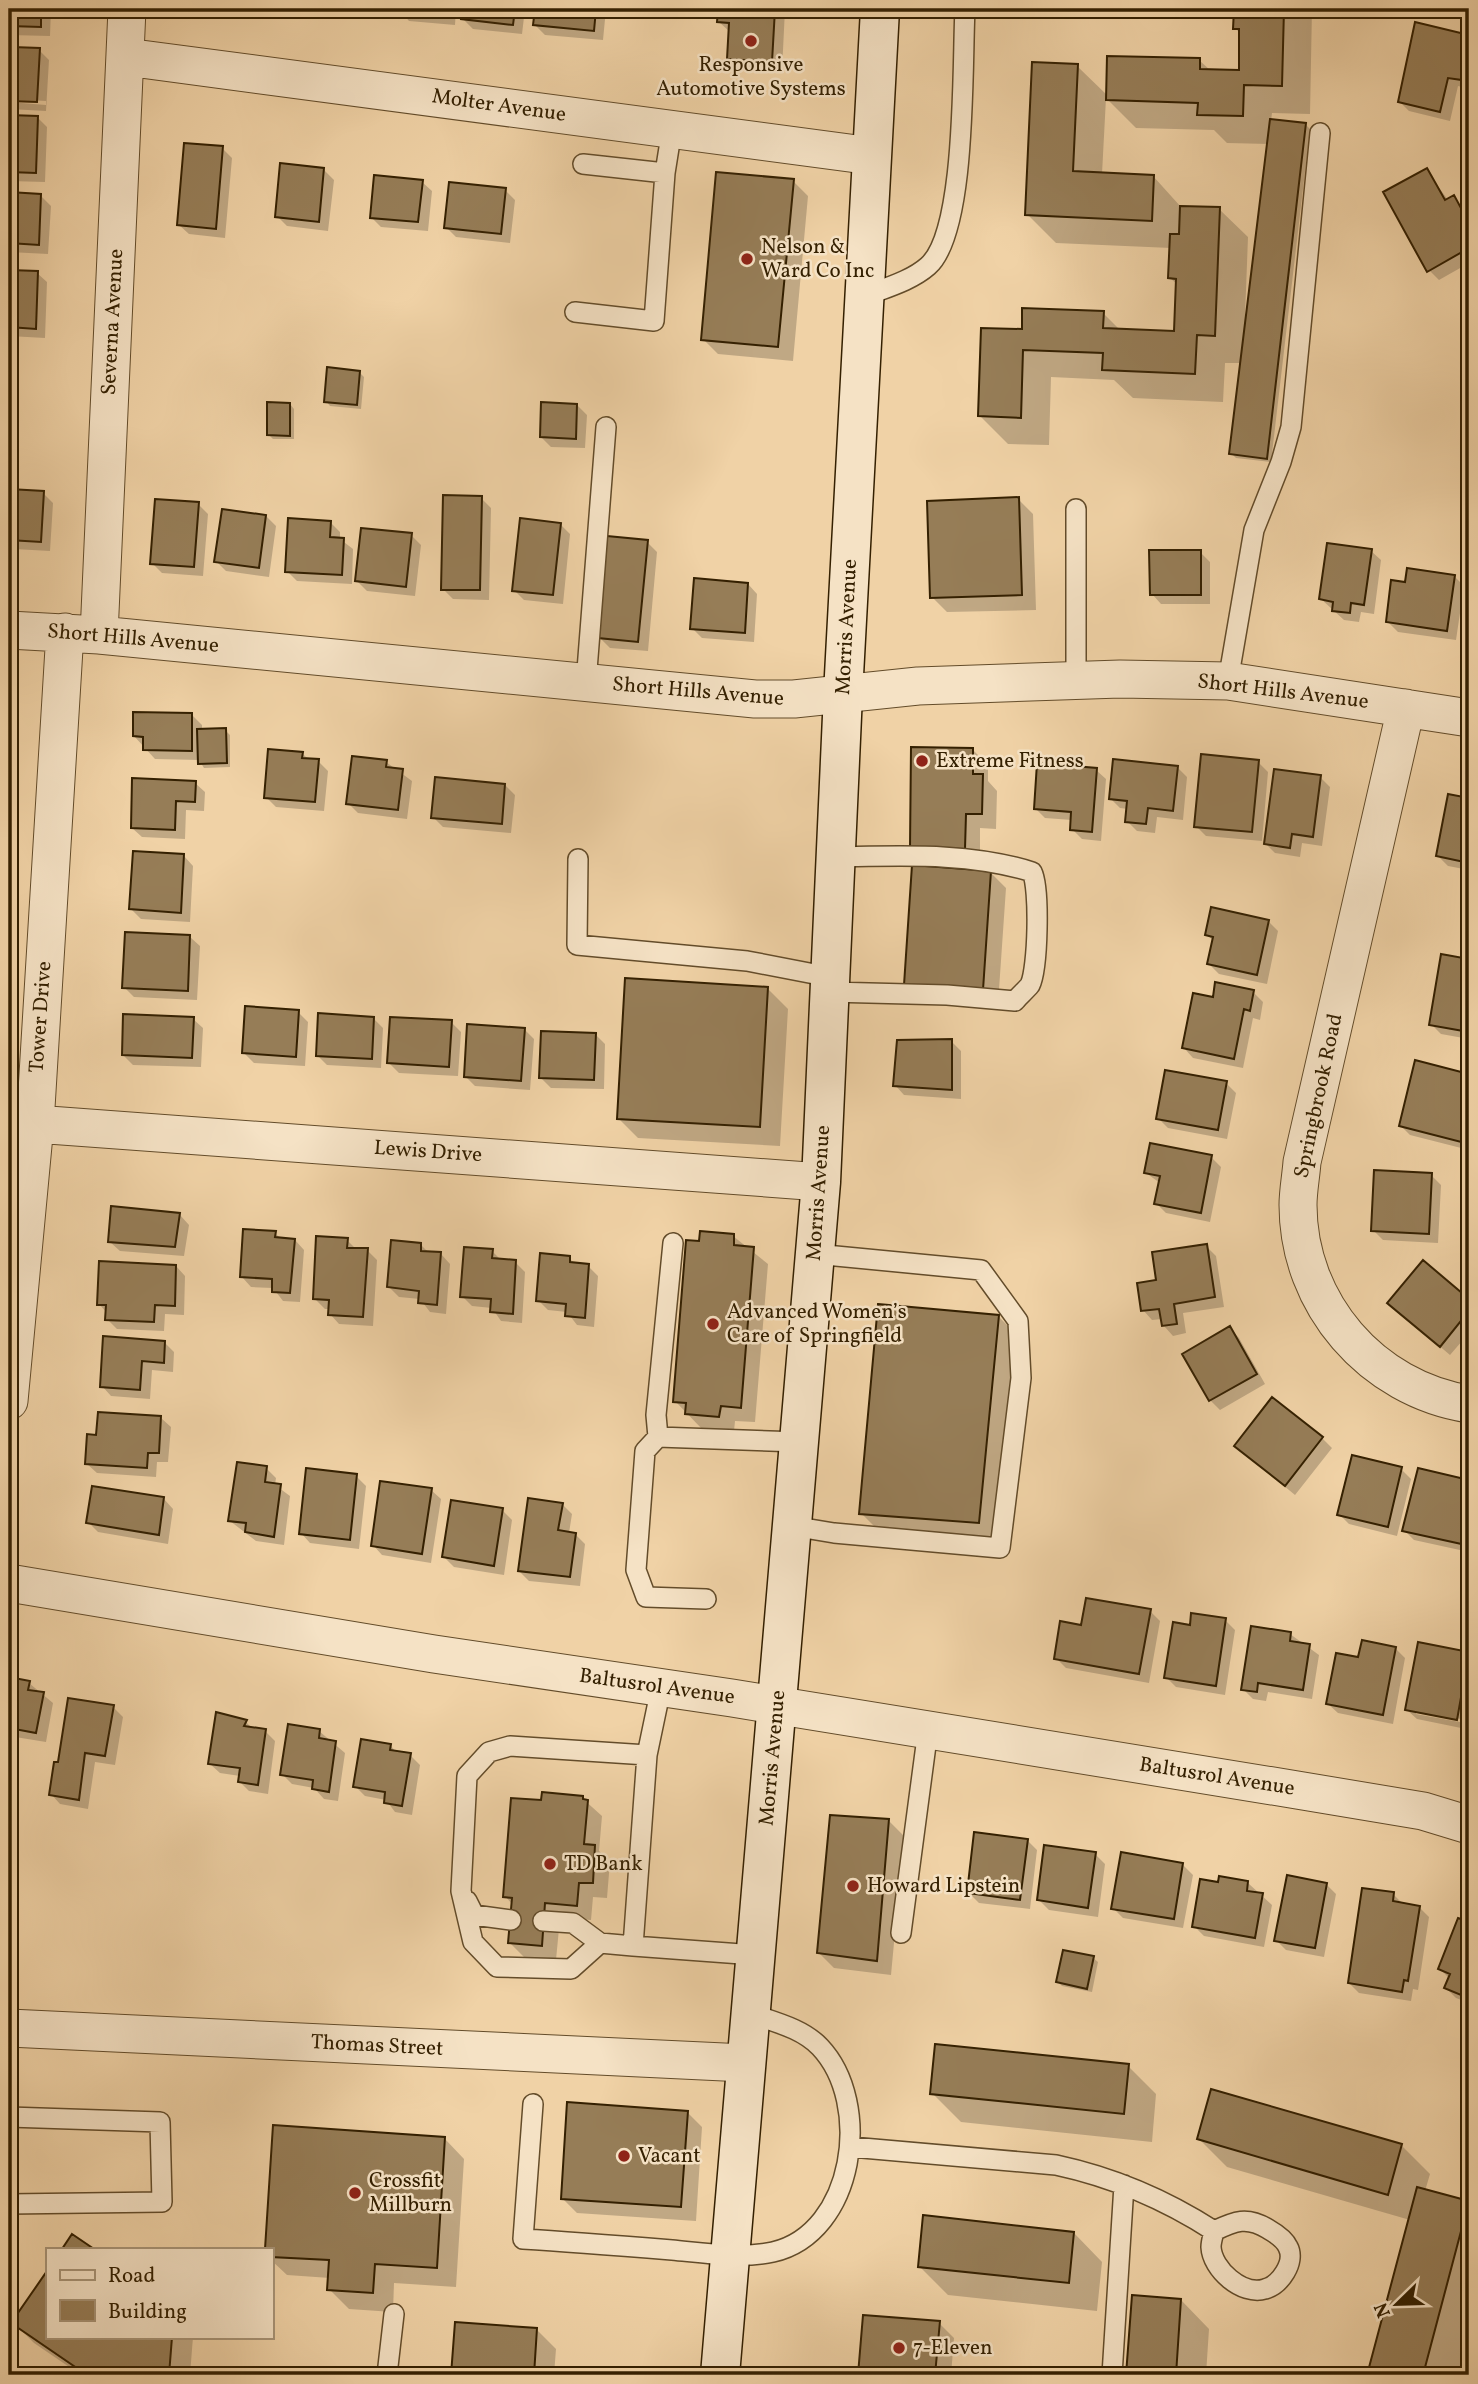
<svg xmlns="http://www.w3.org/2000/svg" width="1478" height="2384" viewBox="0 0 1478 2384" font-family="Vollkorn,serif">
<rect width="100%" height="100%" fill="#f0d2a6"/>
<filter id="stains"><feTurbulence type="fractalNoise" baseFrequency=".00286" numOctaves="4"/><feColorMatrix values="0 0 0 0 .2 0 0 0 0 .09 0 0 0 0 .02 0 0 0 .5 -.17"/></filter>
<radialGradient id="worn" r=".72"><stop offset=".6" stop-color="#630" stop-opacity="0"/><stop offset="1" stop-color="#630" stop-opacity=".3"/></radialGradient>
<path fill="#0003" fill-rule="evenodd" d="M9,9H51L50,36L9,35Z
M323,9H380L379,16Z
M399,9H456L455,25L409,21Z
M464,9H525L522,34L473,29L463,19Z
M537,9H606L603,40L545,35L535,25Z
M720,9H785L782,71L739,68L729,58V31L719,22Z
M1236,9H1312L1310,114L1272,113L1271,121L1306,125L1310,129L1271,462L1236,458L1231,453L1242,363H1225L1223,402L1133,398L1114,380L1051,377L1049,445L1008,444L979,415L1023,331L1103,313L1121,331L1176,333L1178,285L1170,278L1171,248L1056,243L1027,214L1077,66L1108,96L1199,60L1211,71L1240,72L1241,34L1235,28ZM1106,98L1136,128L1214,130L1227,143L1269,144L1248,317H1245L1248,237L1219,209L1181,207L1153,176L1102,174Z
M1417,25L1469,37V89L1458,86L1450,121L1409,111L1399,101Z
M39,50L49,60L46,111L9,109V102L46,105V101L9,99V58Z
M9,116L37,117L47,127L45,182L9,181Z
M222,148L232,158L225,238L189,234L179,225Z
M324,170L334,180L328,231L287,226L277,216Z
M1426,170L1448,200L1454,197L1469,217V263L1439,280L1429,270Z
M793,181L808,196L793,361L718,354L703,339Z
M422,182L432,191L428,231L381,227L371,217Z
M505,190L515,200L510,243L456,237L446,227Z
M9,194L41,196L51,206L48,254L9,252Z
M9,271L37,273L47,282L45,338L9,336Z
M359,372L364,377L361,409L330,406L326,401Z
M290,404L294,409V439H273L268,434Z
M577,405L587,415L585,448L551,447L541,437Z
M9,491L43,493L53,503L50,551L14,549L9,544Z
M481,498L491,508L489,600L453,599L443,589Z
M1018,499L1033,514L1036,610L947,612L932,597Z
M198,504L208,514L203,576L162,573L152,563Z
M266,516L276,526L269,577L226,571L216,561Z
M330,522L340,532V539L353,549L352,584L297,581L287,571Z
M560,524L570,534L563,604L524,600L514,590Z
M411,535L421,545L415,596L367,591L357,581Z
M647,542L657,552L648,651L610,648L600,638Z
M1371,551L1381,560L1374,614L1361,612L1359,622L1344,620L1321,599Z
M1200,552L1210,562V604H1161L1152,594Z
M1454,576L1464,586L1456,640L1398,632L1388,622L1406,584Z
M748,584L757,594L754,642L702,638L692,628Z
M192,715L202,725V731L225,730L230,735V767L204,768L199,760L155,759L134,736Z
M973,750L988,765V781L997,791L996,829L980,828V863L926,862Z
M302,753L309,760L318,761L328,771L324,811L276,807L266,797Z
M386,762L412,781L407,819L358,813L348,803Z
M1258,762L1268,772L1262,841L1206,836L1196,826Z
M1177,767L1187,777L1183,820L1157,817L1155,833L1137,831L1127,821L1128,809L1120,808L1110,798Z
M1096,770L1106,779L1101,841L1082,839L1072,829V820L1045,818L1035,808Z
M1320,777L1330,787L1322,846L1302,843L1300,857L1275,853L1265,843Z
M195,783L205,792L204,811L186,810L185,839L142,837L132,828Z
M505,785L515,795L511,833L443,827L433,817Z
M1450,796L1469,800V870L1448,866L1438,856Z
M184,856L193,866L190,922L141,919L131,909Z
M991,873L1006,888L998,1004L921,999Z
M1268,921L1278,931L1267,984L1219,974L1209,964L1214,941L1207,935Z
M190,937L200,946L197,1000L134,997L124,987Z
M1442,956L1469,960V1039L1441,1034L1431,1024Z
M768,989L788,1009L780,1146L638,1138L618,1118Z
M1253,992L1263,1002L1260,1020L1253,1018L1243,1068L1193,1058L1184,1048L1214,999Z
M298,1012L308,1022L305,1066L254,1063L244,1053Z
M373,1018L383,1028L381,1068L327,1065L317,1055Z
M193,1019L203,1028L201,1067L133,1065L123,1055Z
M451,1022L461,1032L458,1076L399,1073L389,1063Z
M524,1029L534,1039L530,1090L475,1086L465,1076Z
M595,1034L605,1044L604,1089L551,1088L541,1078Z
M951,1041L961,1051V1099L904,1095L895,1085Z
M1416,1062L1469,1075V1150L1410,1135L1401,1126Z
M1226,1083L1236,1093L1227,1139L1168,1128L1158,1118Z
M1211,1157L1221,1167L1210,1222L1166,1213L1156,1203L1160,1183L1146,1173Z
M1431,1175L1441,1185L1438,1243L1383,1240L1373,1230Z
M180,1215L189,1225L184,1256L120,1251L110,1242Z
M275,1233L282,1240H295L304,1250L300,1302L283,1301L273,1288L251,1287L242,1277Z
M733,1236L768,1264L755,1422L735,1421L734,1431L702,1429L675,1401L701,1243Z
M347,1240L357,1250H367L377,1260L373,1326L339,1324L330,1314V1309H325L315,1299Z
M421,1245L429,1253L441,1254L450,1264L446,1314L430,1312L420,1299L399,1297L389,1287Z
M1206,1246L1216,1256L1224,1307L1183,1313L1186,1333L1173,1336L1164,1326L1162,1319L1152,1320L1143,1310L1158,1281Z
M492,1251L502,1261L515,1262L525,1272L522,1323L501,1321L492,1308L472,1306L462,1296Z
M569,1258L576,1265L588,1266L598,1276L594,1327L577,1325L567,1312L548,1310L538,1300Z
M1423,1262L1469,1301V1333L1450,1355L1399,1312Z
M176,1266L185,1276L184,1315L165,1314L164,1331L117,1329L107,1319V1313L99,1304Z
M998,1316L1018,1336L999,1542L881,1533L861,1513Z
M1230,1328L1239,1338L1265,1384L1220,1410L1210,1400Z
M164,1342L174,1352L173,1372L152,1370L150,1399L111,1396L102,1386Z
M161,1418L171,1427L168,1462H157L156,1477L97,1473L87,1464L98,1437Z
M1322,1438L1332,1448L1295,1495L1236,1446Z
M266,1468L276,1478L275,1485L290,1496L284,1545L256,1541L230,1521Z
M1401,1469L1411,1479L1397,1536L1349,1524L1339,1514Z
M1419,1470L1469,1482V1552L1414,1540L1404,1530Z
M356,1476L366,1486L359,1549L310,1543L301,1533Z
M431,1490L441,1499L431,1563L382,1555L373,1545Z
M164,1499L173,1509L168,1544L98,1532L88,1522Z
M562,1504L572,1514L569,1533L575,1534L585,1544L580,1586L529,1581L519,1571Z
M502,1510L512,1520L504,1575L454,1567L444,1557Z
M1150,1611L1160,1621L1149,1683L1066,1668L1056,1658L1082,1627Z
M1225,1620L1235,1630L1225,1695L1176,1687L1166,1677L1191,1627Z
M1290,1634L1319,1655L1312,1699L1268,1692L1266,1701L1253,1699L1243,1689Z
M1395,1648L1405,1658L1393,1724L1338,1713L1328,1704L1360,1659Z
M1468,1653L1469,1713L1466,1729L1417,1719L1407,1710ZM1416,1710L1466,1720L1465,1723L1416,1714Z
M9,1679L29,1683L53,1703L46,1742L9,1736Z
M113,1707L123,1717L115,1765L95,1762L88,1809L60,1804L51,1794Z
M246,1722L253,1729L265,1731L275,1741L268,1794L249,1791L239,1781L240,1776L220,1773L210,1764Z
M319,1731L345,1753L338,1801L324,1799L314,1788L292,1784L282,1774Z
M390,1745L397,1753L410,1755L420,1765L412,1815L395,1812L386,1800L365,1796L355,1786Z
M582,1798L602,1816L599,1851L610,1861L607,1898L593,1897L591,1920L560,1918L556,1960L525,1958L510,1943L513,1905L505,1896L543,1802Z
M889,1821L904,1836L891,1975L834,1968L819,1953Z
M1027,1840L1037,1850L1030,1909L979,1903L969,1893Z
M1095,1854L1105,1864L1098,1917L1049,1910L1039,1900Z
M1183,1865L1193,1875L1183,1928L1123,1918L1113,1908Z
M1248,1883L1272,1905L1264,1947L1204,1936L1194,1926L1219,1884Z
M1326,1884L1336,1894L1324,1957L1286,1950L1276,1940Z
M1393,1894L1403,1904L1419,1907L1429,1917L1418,1990L1413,1989L1411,2001L1359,1993L1349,1983Z
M1459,1920L1469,1924V2003L1456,1998L1446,1988L1450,1979L1440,1969Z
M1093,1958L1098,1962L1092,1992L1062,1986L1058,1982Z
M1128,2066L1156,2094L1152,2142L961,2122L932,2093Z
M1213,2092L1402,2146L1430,2174L1425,2191L1469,2204V2333L1458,2375H1369L1410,2220L1227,2167L1199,2139Z
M687,2112L702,2127L696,2221L577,2213L562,2198Z
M275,2127L445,2139L464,2159L456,2287L394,2283L393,2312L349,2309L329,2289L330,2278L287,2275L271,2260V2249H267Z
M1074,2233L1102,2262L1097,2311L948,2295L919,2266Z
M47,2274V2337H193L190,2375H81L34,2343L14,2323Z
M1134,2297L1181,2300L1209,2329L1206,2375H1128Z
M865,2317L939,2323L954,2338L951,2375H860Z
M456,2324L536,2329L556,2349L554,2375H453Z"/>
<path fill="#967d57" stroke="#342001" stroke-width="2" d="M9,9H41V27L9,26Z
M397,9H446V16L397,12Z
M462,9H515L513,25L461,19Z
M535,9H596L594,31L533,25Z
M718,9H775L772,62L727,59L729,23L717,22Z
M1234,9H1284L1282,86L1244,85L1243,116L1197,115L1198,103L1106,100L1107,56L1200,58V69L1239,70V29H1233Z
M1415,22L1469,35L1462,80L1448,78L1440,112L1398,102Z
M12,47L40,48L37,102L9,101Z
M1032,62L1078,64L1073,171L1154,175L1152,221L1025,215Z
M9,115L38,116L36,173L9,172Z
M1270,119L1306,123L1267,459L1229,454Z
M184,143L223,146L216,229L177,225Z
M280,163L324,168L319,222L275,217Z
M1427,168L1445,200L1454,195L1469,223V248L1427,272L1383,192Z
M716,172L794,179L778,347L701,340Z
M374,175L423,180L418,222L370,218Z
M449,182L506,188L501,234L444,228Z
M9,192L41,194L39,245L9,243Z
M1180,206L1220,207L1215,336L1197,335L1195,374L1102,370L1103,353L1023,350L1021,418L978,416L981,328L1022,329V308L1104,311L1103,328L1174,331L1176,279L1168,278L1170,234H1179Z
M9,270L38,271L36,329L9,327Z
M327,367L360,371L357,405L324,402Z
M267,402L290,403V436L267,435Z
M541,402L577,404L576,439L540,437Z
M9,489L44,491L41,542L9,540Z
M443,495L482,496L480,590H441Z
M1019,497L1022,595L930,598L927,501Z
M155,499L199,502L194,567L150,564Z
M222,509L266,515L259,568L214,562Z
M288,518L331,521L330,537L344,538L342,575L285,572Z
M520,518L561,523L553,595L512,591Z
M361,528L412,533L406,587L355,581Z
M607,536L648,540L638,642L598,638Z
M1327,543L1372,549L1364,605L1351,603L1350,613L1332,611L1333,602L1319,599Z
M1149,550H1201V595H1150Z
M1407,568L1455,575L1447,631L1386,622L1391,580L1405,582Z
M694,578L748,583L745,633L690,629Z
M1469,581V623L1466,622Z
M133,712L192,713V751L143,750V737L133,736Z
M226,728L227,763L198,764L197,729Z
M911,747L973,748V774H983L982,814H966L965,849L910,848Z
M268,749L303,752L302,758L319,759L315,802L264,798Z
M1201,754L1259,760L1252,832L1194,827Z
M352,756L387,760L386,767L403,769L398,810L346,804Z
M1113,759L1178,766L1173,811L1148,808L1146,824L1125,822L1127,801L1109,799Z
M1037,763L1097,768L1092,832L1070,830L1071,812L1034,809Z
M1274,769L1321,775L1313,837L1292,834L1290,848L1264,844Z
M435,777L505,784L502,824L431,818Z
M132,778L196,781L195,802L176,801L175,830L131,828Z
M1448,794L1469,798V863L1436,856Z
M133,851L184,854L181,913L129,909Z
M912,865L991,871L983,990L904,985Z
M1211,907L1269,920L1257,975L1207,964L1213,937L1205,935Z
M125,932L190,935L188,991L122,988Z
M1441,954L1469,959V1032L1429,1025Z
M625,978L768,987L760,1127L617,1119Z
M1215,982L1254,990L1250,1011L1244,1009L1234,1059L1182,1048L1193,993L1213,997Z
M245,1006L299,1010L296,1057L242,1053Z
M318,1013L374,1017L372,1059L316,1056Z
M123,1014L194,1017L192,1058L122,1055Z
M390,1017L452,1020L449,1067L387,1063Z
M467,1024L525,1028L521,1081L464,1077Z
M541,1031L596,1033L594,1080L539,1078Z
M952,1039V1090L893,1086L897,1040Z
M1415,1060L1469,1074V1144L1399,1126Z
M1165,1070L1227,1081L1218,1130L1156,1119Z
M1150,1143L1212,1155L1201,1213L1154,1204L1160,1176L1144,1173Z
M1374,1170L1432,1173L1429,1234L1371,1231Z
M111,1206L180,1213L175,1247L108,1242Z
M243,1229L276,1231L275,1237L295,1239L290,1293L272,1292V1279L240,1277Z
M700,1231L734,1234V1245L754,1247L741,1408L721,1406L719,1417L685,1414L686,1403L673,1402L686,1240L699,1241Z
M316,1236L348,1238L347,1248H368L363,1317L328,1315L329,1300L313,1299Z
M391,1240L421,1243V1251L441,1252L437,1305L418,1303L419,1291L387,1287Z
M1207,1244L1215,1297L1174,1304L1177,1324L1162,1326L1159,1309L1141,1311L1137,1283L1156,1280L1152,1252Z
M464,1247L493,1249L492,1258L516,1260L513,1314L490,1312L491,1299L460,1297Z
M540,1253L570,1256V1262L589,1264L585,1318L565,1316L566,1304L536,1301Z
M1423,1260L1469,1299V1311L1440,1347L1387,1303Z
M99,1261L176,1265L175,1306L155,1305L154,1322L105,1320L106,1305H97Z
M878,1304L999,1315L979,1523L859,1514Z
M1230,1326L1257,1374L1209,1401L1182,1354Z
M103,1336L165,1341L164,1363L142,1361L140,1390L100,1387Z
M1272,1397L1323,1437L1285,1486L1234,1446Z
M98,1412L161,1416L159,1453H148L147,1468L85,1464L87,1434L96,1435Z
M1352,1455L1402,1467L1388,1527L1337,1515Z
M237,1462L267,1466L265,1482L281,1484L274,1537L245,1532L246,1523L228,1521Z
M306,1468L357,1474L350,1540L299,1534Z
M1418,1468L1469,1480L1466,1545L1402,1531Z
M380,1481L432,1488L422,1554L371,1546Z
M92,1486L164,1497L159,1535L86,1523Z
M528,1498L563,1503L558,1530L576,1533L570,1577L518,1571Z
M451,1500L503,1508L494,1566L442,1557Z
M1086,1598L1151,1609L1139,1674L1054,1659L1060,1621L1081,1625Z
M1191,1613L1226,1618L1216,1686L1164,1678L1173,1622L1190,1625Z
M1251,1626L1291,1632L1290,1641L1310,1644L1303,1690L1258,1683L1257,1692L1241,1690Z
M1362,1640L1396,1647L1383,1715L1326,1704L1336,1653L1358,1657Z
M1418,1642L1469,1652L1457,1720L1405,1710Z
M9,1677L30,1681L28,1690L44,1692L36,1733L9,1728Z
M68,1698L114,1705L105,1756L85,1753L79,1800L49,1795L54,1762H58Z
M216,1712L247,1720L244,1726L266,1729L258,1785L238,1782L240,1768L208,1764Z
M288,1724L320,1729L319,1738L336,1741L329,1792L312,1789L313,1780L280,1775Z
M361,1739L391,1744L390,1750L411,1753L402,1806L384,1803L385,1792L353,1787Z
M542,1792L583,1796V1799L588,1800L584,1844L595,1845L593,1883H579L577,1906L545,1903L542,1946L508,1943L512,1898L503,1897L511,1798L541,1800Z
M830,1815L889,1819L877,1961L817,1953Z
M974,1832L1028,1839L1020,1900L967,1893Z
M1044,1845L1096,1852L1088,1908L1037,1900Z
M1121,1852L1183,1863L1174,1919L1111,1909Z
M1287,1875L1327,1883L1315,1948L1274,1941Z
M1219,1876L1248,1881L1247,1891L1263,1893L1255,1938L1192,1927L1200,1879L1218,1882Z
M1362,1888L1394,1892L1393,1901L1420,1906L1408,1981L1404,1980L1402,1992L1348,1983Z
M1458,1918L1469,1922V1983L1466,1982L1461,1995L1444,1988L1450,1974L1438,1969Z
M1063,1950L1094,1956L1087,1989L1056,1982Z
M935,2044L1129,2064L1124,2114L930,2094Z
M1211,2089L1402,2144L1388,2195L1197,2139Z
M567,2102L688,2111L681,2207L561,2199Z
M273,2125L445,2137L437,2268L375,2264L373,2293L327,2290L329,2260L271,2257V2249H265Z
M1417,2187L1469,2201L1423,2375H1367Z
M923,2215L1074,2232L1069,2283L918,2267Z
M72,2234L94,2249H62Z
M47,2271V2337H172L169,2375H87L11,2323Z
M1132,2295L1181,2299L1176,2375H1126Z
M863,2315L940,2321L935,2375H858Z
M455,2322L537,2328L534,2375H451Z"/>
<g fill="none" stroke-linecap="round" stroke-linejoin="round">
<defs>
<path id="lane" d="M583,164L665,173
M865,296C885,288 911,281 928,266C967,232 962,63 965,9
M575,312L654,321L665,173L672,129
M1076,509V681
M1228,681L1254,530L1281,462L1291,427L1320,133
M586,683L606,427
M578,859L577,945L747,961L830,977
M830,992L947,995L1015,1001C1019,996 1026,990 1030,985C1038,969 1040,888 1032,872C970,852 900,856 836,857
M658,1437L656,1415L673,1243
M792,1526L834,1533L1000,1548L1021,1378L1018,1321L981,1270L815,1254
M706,1599L646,1597L636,1570L645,1451L658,1437L799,1442
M661,1688L647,1755L633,1946L755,1955
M467,1901L474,1915L511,1920
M543,1921L573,1923L600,1943L633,1946
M901,1933L928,1730
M600,1943L571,1969L497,1967L473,1942L461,1891L467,1776L489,1752L510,1746L647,1755
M533,2104L523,2239C572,2242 622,2246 672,2250C704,2253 741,2259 773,2252C855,2233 873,2103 820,2047C802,2028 774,2022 749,2013
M9,2117L160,2122L162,2202L9,2204
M851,2147L1056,2165C1112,2177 1166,2200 1214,2231C1213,2236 1211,2242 1211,2247C1212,2269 1242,2296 1265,2289C1280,2285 1296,2262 1288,2247C1285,2240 1275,2233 1268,2229C1247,2216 1235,2221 1214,2231
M387,2375L394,2314
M1112,2375L1124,2185"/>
<path id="street" d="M126,57L872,156
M9,630L99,635L755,699H794L918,686L1120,679L1228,681L1469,718
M99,635L127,9
M1406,708L1302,1162C1301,1176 1298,1191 1298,1205C1298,1304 1372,1389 1469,1404
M35,1124L821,1182
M9,1401L35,1124L65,632
M9,1583L434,1654L732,1698L1297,1790L1423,1811L1469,1825
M9,2028L745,2063"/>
<path id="secondary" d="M720,2375L821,1182L843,694L880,9"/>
</defs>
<use href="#lane" stroke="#634c2a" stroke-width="22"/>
<use href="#street" stroke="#634c2a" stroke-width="39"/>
<use href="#secondary" stroke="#342001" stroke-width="41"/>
<use href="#lane" stroke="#f5e2c5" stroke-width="19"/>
<use href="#street" stroke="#f5e2c5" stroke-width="37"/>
<use href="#secondary" stroke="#f5e2c5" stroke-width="38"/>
</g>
<g fill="#8f2418" stroke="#f5e2c5" stroke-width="2.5">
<circle cx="751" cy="41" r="7"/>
<circle cx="747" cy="259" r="7"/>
<circle cx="922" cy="761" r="7"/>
<circle cx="713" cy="1324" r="7"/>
<circle cx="550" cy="1864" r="7"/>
<circle cx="853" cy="1886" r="7"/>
<circle cx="624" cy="2156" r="7"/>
<circle cx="355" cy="2193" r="7"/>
<circle cx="899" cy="2348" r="7"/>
</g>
<g text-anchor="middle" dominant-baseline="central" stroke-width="5" stroke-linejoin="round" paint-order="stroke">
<g font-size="21" fill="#342001" stroke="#f5e2c5" text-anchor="start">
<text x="751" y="65" text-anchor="middle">Responsive<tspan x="751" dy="24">Automotive Systems</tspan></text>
<text x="761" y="247">Nelson &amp;<tspan x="761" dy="24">Ward Co Inc</tspan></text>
<text x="936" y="761">Extreme Fitness</text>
<text x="727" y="1312">Advanced Women’s<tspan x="727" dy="24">Care of Springfield</tspan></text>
<text x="564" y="1864">TD Bank</text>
<text x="867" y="1886">Howard Lipstein</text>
<text x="638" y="2156">Vacant</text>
<text x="369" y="2181">Crossfit<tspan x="369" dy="24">Millburn</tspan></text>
<text x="913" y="2348">7-Eleven</text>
</g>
<g font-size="21" fill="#342001" stroke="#f5e2c5">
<text transform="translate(499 106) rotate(8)">Molter Avenue</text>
<text transform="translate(113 322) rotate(-87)">Severna Avenue</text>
<text transform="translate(847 627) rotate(-87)">Morris Avenue</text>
<text transform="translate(133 639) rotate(5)">Short Hills Avenue</text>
<text transform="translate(698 692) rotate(5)">Short Hills Avenue</text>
<text transform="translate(1283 692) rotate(7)">Short Hills Avenue</text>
<text transform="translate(41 1017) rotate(-86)">Tower Drive</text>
<text transform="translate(1319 1096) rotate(-78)">Springbrook Road</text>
<text transform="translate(428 1152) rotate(4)">Lewis Drive</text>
<text transform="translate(819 1193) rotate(-86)">Morris Avenue</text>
<text transform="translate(657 1687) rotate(8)">Baltusrol Avenue</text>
<text transform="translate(773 1758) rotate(-85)">Morris Avenue</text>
<text transform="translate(1217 1777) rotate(9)">Baltusrol Avenue</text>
<text transform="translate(377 2046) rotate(3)">Thomas Street</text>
</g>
</g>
<rect width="1478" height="2384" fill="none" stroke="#f0d2a6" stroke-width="35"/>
<rect x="10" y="10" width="1457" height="2363" fill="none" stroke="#342001" stroke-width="3.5"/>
<rect x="18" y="18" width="1443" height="2349" fill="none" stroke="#342001" stroke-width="2"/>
<rect x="46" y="2248" width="228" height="91" fill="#f5e2c5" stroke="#a89477" stroke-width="2"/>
<rect x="60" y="2270" width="35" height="10" fill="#f5e2c5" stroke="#a89477" stroke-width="2"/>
<text x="108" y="2282" font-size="21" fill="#342001">Road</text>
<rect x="60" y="2300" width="35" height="21" fill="#967d57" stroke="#a89477" stroke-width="2"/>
<text x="108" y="2318" font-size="21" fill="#342001">Building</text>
<g transform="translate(1397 2304) rotate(247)" stroke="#f5e2c5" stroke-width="5" paint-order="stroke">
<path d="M0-5L12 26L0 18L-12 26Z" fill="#342001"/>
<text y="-10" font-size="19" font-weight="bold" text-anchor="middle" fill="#342001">N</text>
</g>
<rect width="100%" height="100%" filter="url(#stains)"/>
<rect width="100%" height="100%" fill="url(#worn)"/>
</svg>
